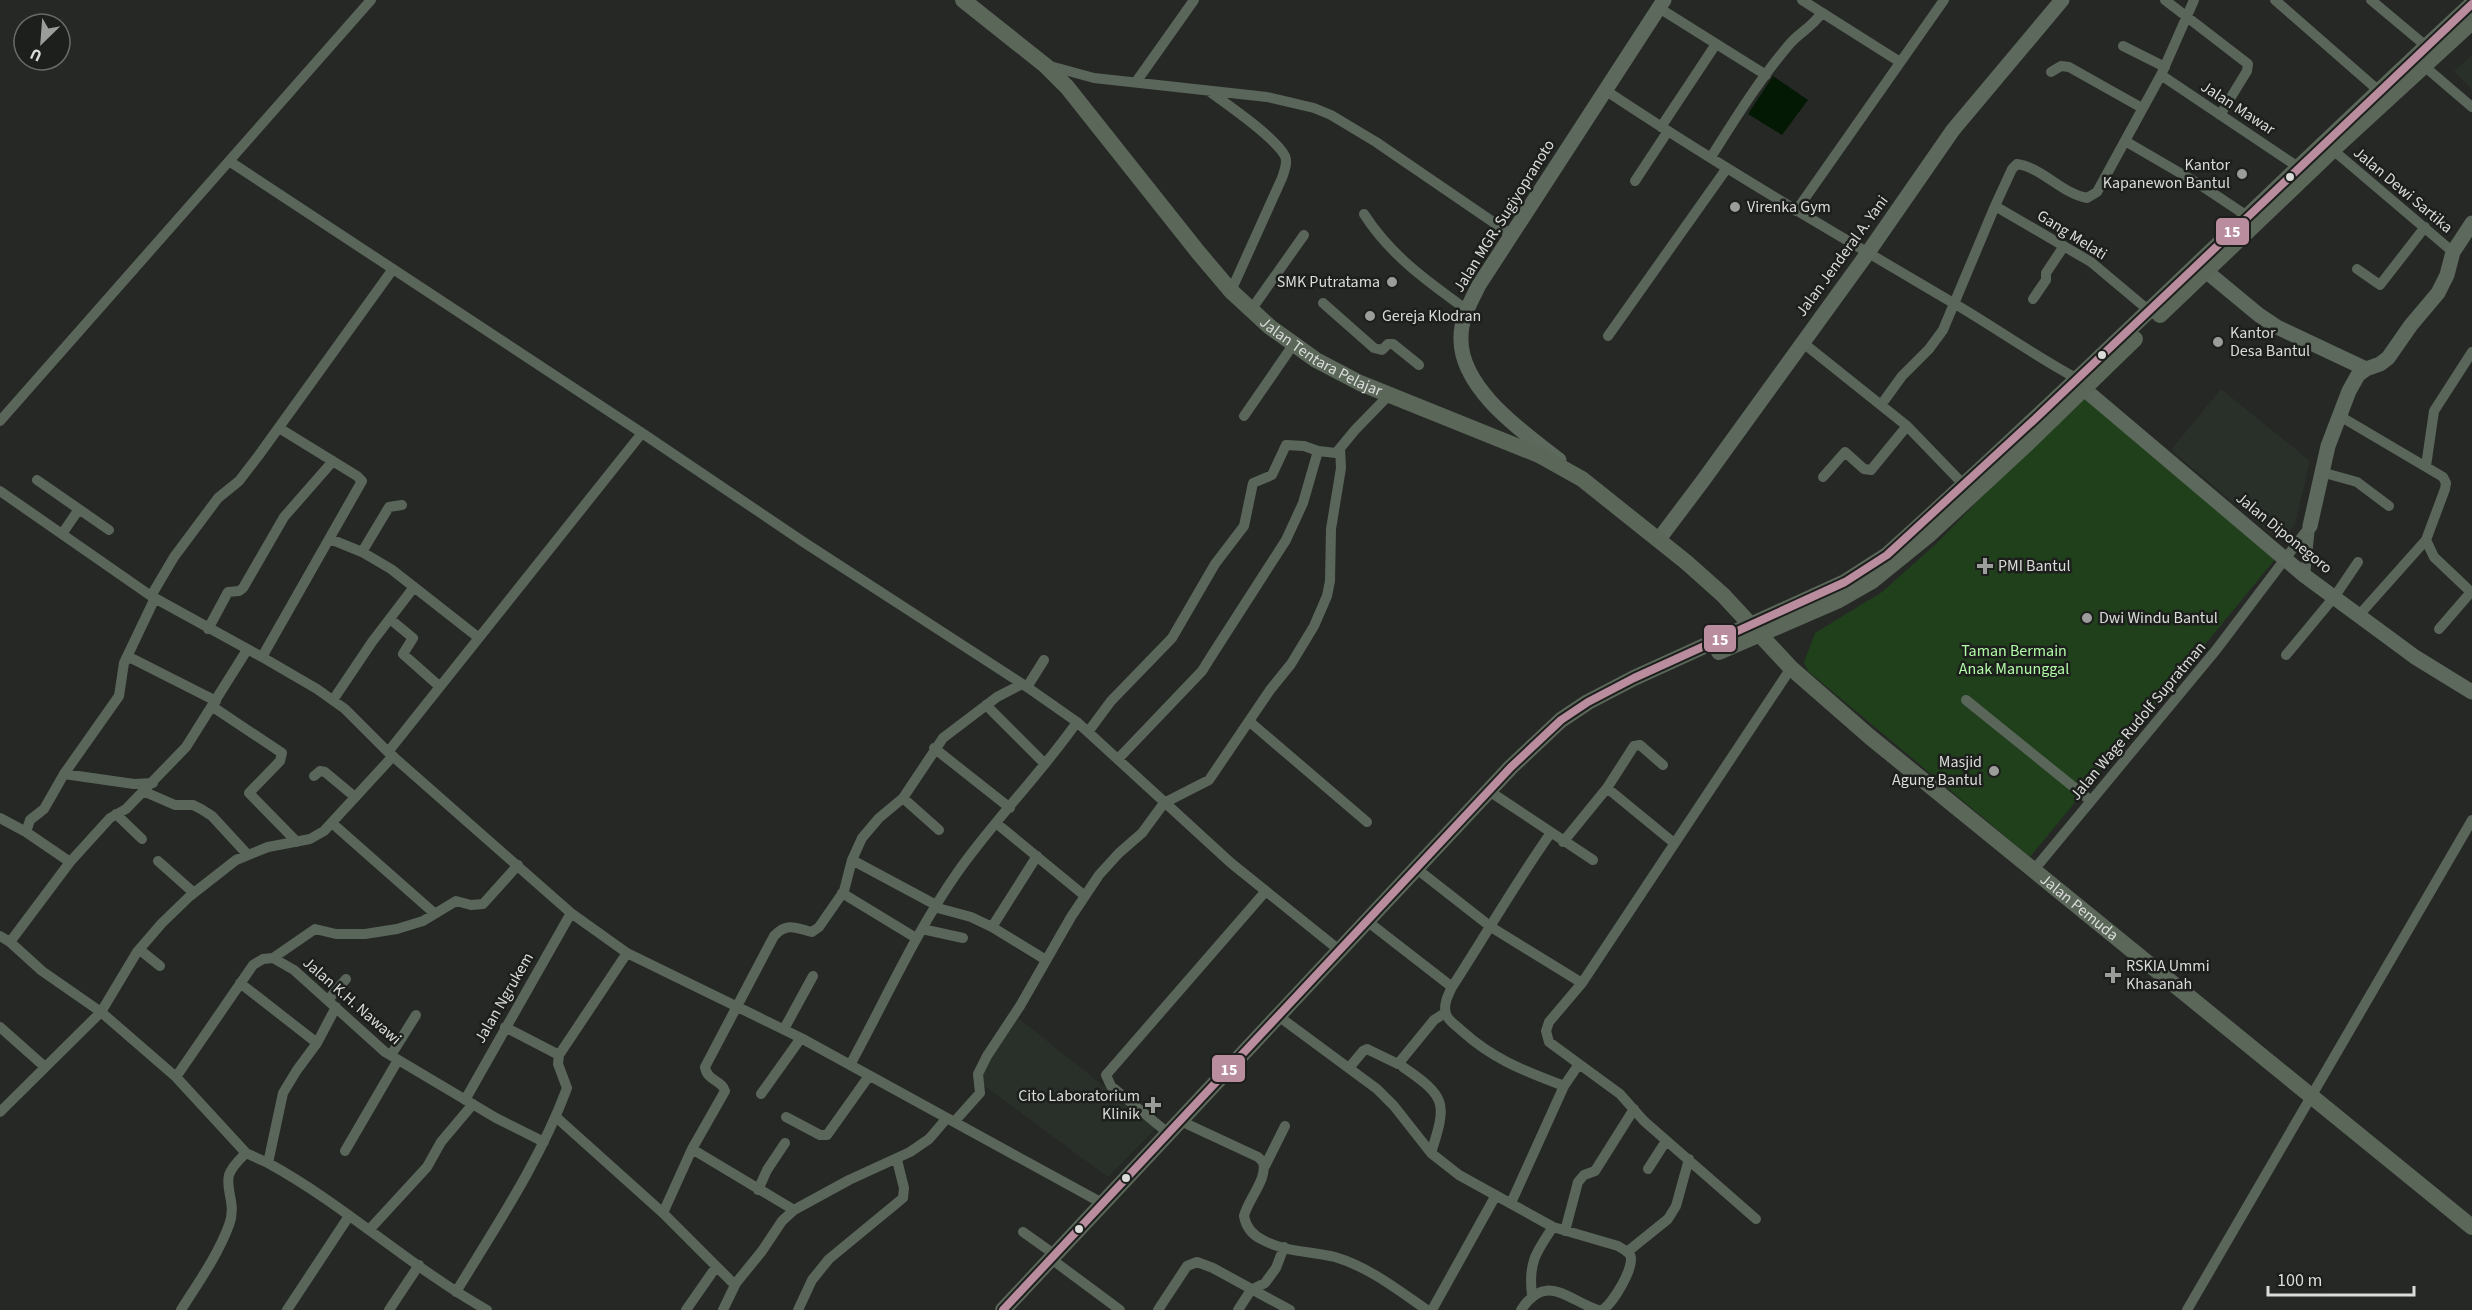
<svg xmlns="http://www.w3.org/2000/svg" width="2472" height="1310" viewBox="0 0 2472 1310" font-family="'Source Sans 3',sans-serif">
<rect width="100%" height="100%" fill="#262826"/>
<path fill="#293029" d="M2472,55V90L2454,71Z
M2221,389L2310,461L2296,521L2289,534L2275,537L2171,450Z
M1018,1018L1156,1128L1108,1177L982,1084L980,1078L988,1058Z"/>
<path fill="#20401c" d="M2084,392L2277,557L2030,857L1808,671L1804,662L1815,633L1882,592L1936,544Z"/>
<path fill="#031903" d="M1773,76L1808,100L1782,135L1748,114Z"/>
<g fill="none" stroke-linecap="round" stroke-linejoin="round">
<path stroke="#5b665a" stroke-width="10" d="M1802,0L1900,62
M2165,0L2248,64L2247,71L2220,115
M2275,0L2379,91
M2371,0L2426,46
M1659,8L1766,75
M2123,46L2165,67
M1050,66L1094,78L1267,97L1314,108L1331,115L1376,142L1512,235
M2424,66L2472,107
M2051,72L2061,66L2069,67L2142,108
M2161,75L2298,167
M1136,82L1194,0
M1605,90C1719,166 1838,235 1955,304C1996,328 2035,356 2076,378
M1210,92C1228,105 1275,137 1285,156C1288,163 1284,172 1282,178L1231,291
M1661,127L1716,44
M2125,141L2199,184L2247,216
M2333,150L2453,252
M1711,157C1735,119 1759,80 1788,46C1798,33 1810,29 1821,14
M229,161L642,433
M1635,181L1668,131
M1995,206L2091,262L2153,314
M1796,211L1944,0
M1364,214C1390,255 1428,282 1467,310
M2357,269L2380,285L2425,227
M2033,299L2046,280V273L2064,246
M1323,303L1374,348L1382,350L1388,344H1393L1419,365
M1251,310L1304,235
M1608,336L1727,168
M1802,342L1907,426L1964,485
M1881,405L1902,376L1929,349L1943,330L1995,206L2012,169L2017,164C2043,168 2061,193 2087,198L2097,192L2161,75L2194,0
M2338,415L2443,477L2446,483L2445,489L2426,540L2434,557L2472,593
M1244,416L1293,345
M0,421L371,0
M2426,466L2434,411L2472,352
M2321,472L2357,482L2389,506
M1823,477L1845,452L1864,469L1871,470L1907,426
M37,480L109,530
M0,491L151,596L262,657L317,689L345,709L388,752L571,913L627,953L801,1038L1102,1203
M62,534L79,509
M330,539L362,552L389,507L402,505
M2305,576L2310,527
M414,587L479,638
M151,596L174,557L218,498L239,481L259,455L393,269
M2360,614L2426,540
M390,619L413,638L403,654L439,686
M208,629L228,592L239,591L243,588L284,517L333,461
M2439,629L2471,592
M2286,655L2335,596L2358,562
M262,657L362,481L357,476L279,428
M126,658L133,659L216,701
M1027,687L1044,660
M333,700L372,642L414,587L391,569L362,552
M1966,700L2091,801
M986,705L1045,764
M213,707L282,753L280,761L249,793L297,842
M1250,722L1367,822
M1088,732L1111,701L1172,638L1215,564L1244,526L1253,483L1272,475L1286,445L1304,446L1318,451
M934,748L1010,808
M388,752L642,433L805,543L1027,687L1077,722L1231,863L1339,950
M1118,759L1202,671L1212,655L1286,540L1303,503L1318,451L1336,453L1355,430L1388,396
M64,774L134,784L153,783
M314,776L320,771L325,772L355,797
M1607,788L1674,843
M145,792L175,805H193L201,809L212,816L247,854
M1495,795L1593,860
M903,798L939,830
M116,814L142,839
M0,818L26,832
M332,823L434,913
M996,823L1085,896
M1550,834C1515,884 1485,936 1452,987C1448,995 1443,1005 1446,1014C1448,1021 1457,1026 1462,1031C1494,1060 1525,1071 1564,1086
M1563,842L1607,788L1634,746L1640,745L1663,765
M852,860L936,905
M158,861L194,893
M70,862L26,832L30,820L44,809L64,774L119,696L124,663L155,598
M2033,871L2216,650L2310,526
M1422,873L1491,927L1582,983
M842,893L916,938
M934,907L971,917L992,927L1037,856
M1367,921L1452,987
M992,927L1046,960
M922,929L963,938
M0,936L10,942L42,971L101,1012L176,1077L246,1153L268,1163
M10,942L70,862L110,818L126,809L186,747L247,650
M140,950L160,966
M273,958L294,970L385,1052L496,1118L544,1142
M240,983L317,1043
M328,1000L346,979
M336,1007L317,1043L297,1070L283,1093L268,1163C345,1205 410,1267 487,1310
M1285,1021L1377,1089L1394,1106L1431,1153L1459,1175L1553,1227L1618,1246C1622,1249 1628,1251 1630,1255C1636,1266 1612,1305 1602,1310
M0,1027L45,1067
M505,1027L559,1055
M784,1029L813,976
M391,1055L416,1015
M850,1065C885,1001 915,933 957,873C994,820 1040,775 1077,722
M1403,1067C1447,1097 1447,1103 1431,1153
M1349,1068L1363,1051L1367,1049L1398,1064L1434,1020L1445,1013
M176,1077L253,965L263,959L273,958L315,929L336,934H365L397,929L423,921L456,901L471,905L483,904L518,865
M761,1094L801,1038
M465,1100L571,913
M0,1112L101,1012L137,952L162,923L190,896L236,860L268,847L310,839L324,831L393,756
M556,1117L663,1213L735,1285
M786,1117L820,1135H827L869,1076
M954,1122L980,1093L978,1074L987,1056L1020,1006L1071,917L1099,875L1119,853L1142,833L1164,803L1209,780L1270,690L1291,664L1314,626L1327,596L1330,581L1331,529L1341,468L1340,448
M1187,1124L1258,1157L1263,1162C1268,1179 1248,1199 1244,1216C1246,1227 1252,1235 1263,1240C1284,1252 1311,1251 1335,1257C1369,1267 1398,1290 1427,1310
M1168,1133L1111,1086L1106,1075L1265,892
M692,1149L794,1210
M345,1151L398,1060
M1265,1166L1285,1126
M1648,1169L1666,1141
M758,1190L767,1170L785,1143
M1511,1203L1564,1086L1579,1064
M663,1213L692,1149L725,1091C722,1080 707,1081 705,1067L774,936C787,922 796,928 812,932L819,927L844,891L852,860L862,838L879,818L903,798L943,738L997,697L1022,684
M1756,1219L1644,1121L1620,1094L1549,1042L1546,1031L1549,1022L1582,983L1791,668
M369,1230L427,1167L441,1142L473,1104
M1565,1231L1578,1182L1584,1175L1595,1171L1634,1109
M1023,1232L1054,1254
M1627,1252L1668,1219L1676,1206L1689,1159
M1058,1264L1120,1310
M456,1292C496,1226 540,1161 567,1088L558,1064L559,1055L627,953
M1532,1295C1528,1263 1536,1252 1553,1227
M181,1310C198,1283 218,1255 229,1225C237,1204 225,1191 229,1175C232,1166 240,1159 246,1153
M287,1310L349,1216
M389,1310L419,1265
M686,1310L716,1267
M723,1310L736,1283L762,1251L782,1221L794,1210L849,1180L910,1152L929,1139L947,1118
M798,1310L812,1280L829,1259L903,1198L904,1188L897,1160
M1158,1310L1187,1266L1197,1262L1213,1268L1290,1310
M1238,1310L1251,1290L1265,1283L1276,1268L1284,1247
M1432,1310L1496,1195
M1521,1310C1546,1272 1566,1299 1598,1310
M2187,1310L2472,820"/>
<path stroke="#5d695c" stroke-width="15" d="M2207,272L2259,315L2277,327L2366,369
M2084,389L2305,576L2415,657L2472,692
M1559,460C1523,432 1459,388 1461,337C1461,318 1471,301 1479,285L1664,0
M2310,526L2328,446L2349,391L2358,375L2366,369L2380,364L2388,358L2411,325L2438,293L2447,275L2453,252L2472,223
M1659,539L1702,482L1867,254L1953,130L2062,0"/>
<g stroke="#5b6759" stroke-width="16">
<path id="s1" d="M963,0L1046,66L1067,87L1198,252L1231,291L1270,327L1316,360L1360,383L1539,455L1582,479L1686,562L1723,595L1791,668L1870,737L2472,1227"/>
<path d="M2160,315L2338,145L2472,22"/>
<path d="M1719,652L1837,601L1872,581L1930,534L2026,445L2135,339"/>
<path d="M1003,1310L1511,767L1561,720L1588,702L1634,678L1845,582L1887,555C2086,376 2275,186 2472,4"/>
</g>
<defs>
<path id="bus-1" d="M1003,1310L1511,767L1561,720L1588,702L1634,678L1845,582L1887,555L2035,419L2472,4"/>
</defs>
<use href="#bus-1" stroke="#1c1f1c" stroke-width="12"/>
<use href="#bus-1" stroke="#b98c9e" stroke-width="8"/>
</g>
<g fill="#9b9d9b" stroke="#1c1f1c" stroke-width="2">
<circle cx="2242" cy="174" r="6"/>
<circle cx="1735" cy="207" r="6"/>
<circle cx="1392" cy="282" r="6"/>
<circle cx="1370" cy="316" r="6"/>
<circle cx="2218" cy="342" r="6"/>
<path d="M1982 557h6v6h6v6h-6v6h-6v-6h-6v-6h6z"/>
<circle cx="2087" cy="618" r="6"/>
<circle cx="1994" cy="771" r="6"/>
<path d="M2110 966h6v6h6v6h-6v6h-6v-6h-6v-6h6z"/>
<path d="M1150 1096h6v6h6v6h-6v6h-6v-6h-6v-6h6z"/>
</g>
<g fill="#dadcda" stroke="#1c1f1c" stroke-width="2">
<circle cx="2290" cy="177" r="5"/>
<circle cx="2102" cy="355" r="5"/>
<circle cx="1126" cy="1178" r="5"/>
<circle cx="1079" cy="1229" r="5"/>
</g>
<g text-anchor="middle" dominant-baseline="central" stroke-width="5" stroke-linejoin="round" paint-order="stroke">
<g font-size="16" fill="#dadcda" stroke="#1c1f1c">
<text transform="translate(2238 108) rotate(33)">Jalan Mawar</text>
<text transform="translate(2403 190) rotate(40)">Jalan Dewi Sartika</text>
<text transform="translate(1504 216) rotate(-58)">Jalan MGR. Sugiyopranoto</text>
<text transform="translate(2072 235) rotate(32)">Gang Melati</text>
<text transform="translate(1842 256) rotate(-54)">Jalan Jenderal A. Yani</text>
<text stroke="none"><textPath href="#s1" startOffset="510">Jalan Tentara Pelajar</textPath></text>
<text transform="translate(2284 533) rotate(39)">Jalan Diponegoro</text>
<text transform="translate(2138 721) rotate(-50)">Jalan Wage Rudolf Supratman</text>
<text stroke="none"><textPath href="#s1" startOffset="1456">Jalan Pemuda</textPath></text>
<text transform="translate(504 998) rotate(-60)">Jalan Ngrukem</text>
<text transform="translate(352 1001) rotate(41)">Jalan K.H. Nawawi</text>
</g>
<g font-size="16" fill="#dadcda" stroke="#1c1f1c" text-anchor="start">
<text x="2230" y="165" text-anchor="end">Kantor<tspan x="2230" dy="18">Kapanewon Bantul</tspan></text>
<text x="1747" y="207">Virenka Gym</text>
<text x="1380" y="282" text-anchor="end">SMK Putratama</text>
<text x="1382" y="316">Gereja Klodran</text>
<text x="2230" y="333">Kantor<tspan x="2230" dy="18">Desa Bantul</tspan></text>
<text x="1998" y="566">PMI Bantul</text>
<text x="2099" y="618">Dwi Windu Bantul</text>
<text x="1982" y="762" text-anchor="end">Masjid<tspan x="1982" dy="18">Agung Bantul</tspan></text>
<text x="2126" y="966">RSKIA Ummi<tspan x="2126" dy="18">Khasanah</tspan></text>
<text x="1140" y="1096" text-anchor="end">Cito Laboratorium<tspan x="1140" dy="18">Klinik</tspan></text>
</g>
<g font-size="16" fill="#b0fba5" stroke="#1c1f1c">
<text x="2014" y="651">Taman Bermain<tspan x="2014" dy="18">Anak Manunggal</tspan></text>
</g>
</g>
<g stroke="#1c1f1c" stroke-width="2">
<rect x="2215" y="217" width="35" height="29" rx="6" fill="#b98c9e"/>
<rect x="1703" y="624" width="34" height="29" rx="6" fill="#b98c9e"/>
<rect x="1211" y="1054" width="35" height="29" rx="6" fill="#b98c9e"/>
</g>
<g font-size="16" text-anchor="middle" font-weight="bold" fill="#fff">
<text x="2232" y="237">15</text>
<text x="1720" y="645">15</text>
<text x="1229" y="1075">15</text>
</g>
<g transform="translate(42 42) rotate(205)"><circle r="28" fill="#1c1f1c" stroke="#686b68" stroke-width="1.5"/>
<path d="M0-4.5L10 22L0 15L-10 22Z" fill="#9b9d9b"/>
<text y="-9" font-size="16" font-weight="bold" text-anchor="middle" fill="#dadcda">U</text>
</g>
<path d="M2268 1286v9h146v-9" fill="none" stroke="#dadcda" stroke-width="3"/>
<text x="2277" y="1286" font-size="18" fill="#dadcda" stroke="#1c1f1c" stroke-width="4.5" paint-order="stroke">100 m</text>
</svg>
